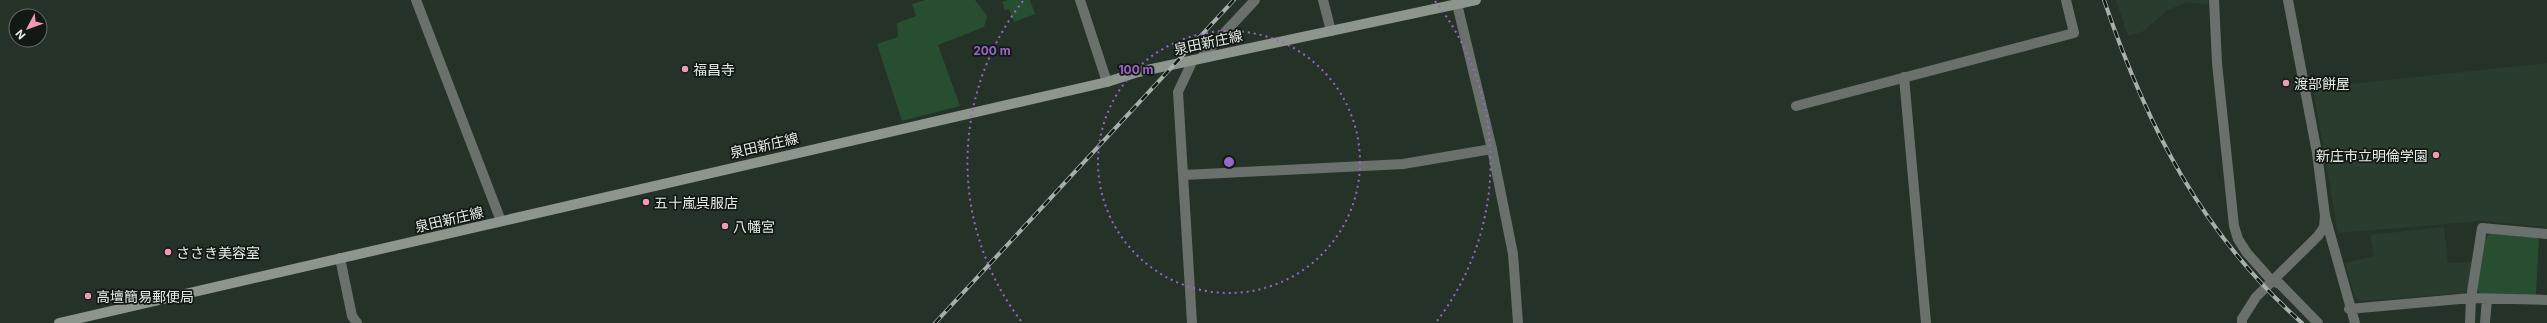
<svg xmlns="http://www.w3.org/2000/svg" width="2547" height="323" viewBox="0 0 2547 323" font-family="Inter,'Noto Sans JP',sans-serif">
<rect width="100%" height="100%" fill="#253228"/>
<path fill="#2a3c2d" d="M2116,0H2208V5L2187,2L2168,10L2144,31L2128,36Z
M2547,63V227L2481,221L2338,233L2313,88Z
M2444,227L2448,263L2471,262L2470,289L2464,293L2360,301L2355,298L2345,263L2374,256L2370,235Z"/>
<path fill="#274e30" d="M925,0H975L987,16L984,27L938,45L960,106L902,121L877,44L898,37L897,23L916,16L912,4Z
M1008,0H1030L1035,14L1014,22L1009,9L1005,10L1002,2Z
M2490,233L2539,236L2536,295H2482L2477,290L2485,239Z"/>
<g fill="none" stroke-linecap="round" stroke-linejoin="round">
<path stroke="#6a706b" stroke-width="10" d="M416,0L501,221
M1080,0L1107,82
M1323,0L1331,31
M2214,0L2217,63L2234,226L2238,239L2247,253L2272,281L2280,284L2318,323
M1201,58L1255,0
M1904,77L1926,323
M1796,106L2074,33L2066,0
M1184,175L1403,164L1492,149
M2325,216L2355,323
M340,258L352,316L357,323
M2349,309L2471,298L2547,300
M1192,323L1178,92L1193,60
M2470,323L2471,298L2482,228L2547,234
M2485,323L2487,299"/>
<path stroke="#6a706b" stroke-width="10" d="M1457,4L1492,149L1513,254L1518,323
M2242,323V319L2256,297L2318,236L2324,227L2325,216L2317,153L2288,0"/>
<path stroke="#8c968d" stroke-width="10" d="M59,323L1107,82L1138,72L1476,0"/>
<defs>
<path id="rail" d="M2104,0C2147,126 2201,233 2302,323
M935,323L1234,0"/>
</defs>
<use href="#rail" stroke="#a7b0a9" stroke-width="4"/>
<use href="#rail" stroke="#121813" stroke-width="2.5" stroke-dasharray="8" stroke-linecap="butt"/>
</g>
<g fill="none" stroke="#9b66cb" stroke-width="2" stroke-dasharray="2 4">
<circle cx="1229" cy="162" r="131"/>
<path d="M1021 321A262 262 0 0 1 1023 1M1435 1A262 262 0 0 1 1437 321"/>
</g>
<g fill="#f09ab4" stroke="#121813" stroke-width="1.5">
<circle cx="685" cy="69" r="4"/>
<circle cx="2286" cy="83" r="4"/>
<circle cx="2436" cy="155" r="4"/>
<circle cx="646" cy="202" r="4"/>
<circle cx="725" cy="226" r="4"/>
<circle cx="168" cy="252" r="4"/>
<circle cx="88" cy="296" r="4"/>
</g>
<g text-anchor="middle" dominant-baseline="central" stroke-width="3.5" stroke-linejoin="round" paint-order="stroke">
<g font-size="14" fill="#e5ece6" stroke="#121813">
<text transform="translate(1208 42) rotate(-12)">泉田新庄線</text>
<text transform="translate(764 145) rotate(-13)">泉田新庄線</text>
<text transform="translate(449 219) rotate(-13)">泉田新庄線</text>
</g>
<g font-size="14" fill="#e5ece6" stroke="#121813" text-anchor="start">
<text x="693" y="69">福昌寺</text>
<text x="2294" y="83">渡部餅屋</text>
<text x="2428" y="155" text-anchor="end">新庄市立明倫学園</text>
<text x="654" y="202">五十嵐呉服店</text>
<text x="733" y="226">八幡宮</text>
<text x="176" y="252">ささき美容室</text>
<text x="96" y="296">高壇簡易郵便局</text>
</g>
</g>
<circle cx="1229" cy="162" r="6" fill="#9b66cb" stroke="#121813" stroke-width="2"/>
<g font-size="12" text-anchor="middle" font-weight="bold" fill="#9b66cb" stroke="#121813" stroke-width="3.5" stroke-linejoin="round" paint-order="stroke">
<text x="992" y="55">200 m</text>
<text x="1136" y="74">100 m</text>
</g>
<g transform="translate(28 28) rotate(229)"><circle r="19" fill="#121813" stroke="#666d67"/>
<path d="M0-3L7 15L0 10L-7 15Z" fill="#f09ab4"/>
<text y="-6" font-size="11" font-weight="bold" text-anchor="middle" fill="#e5ece6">N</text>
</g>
</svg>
